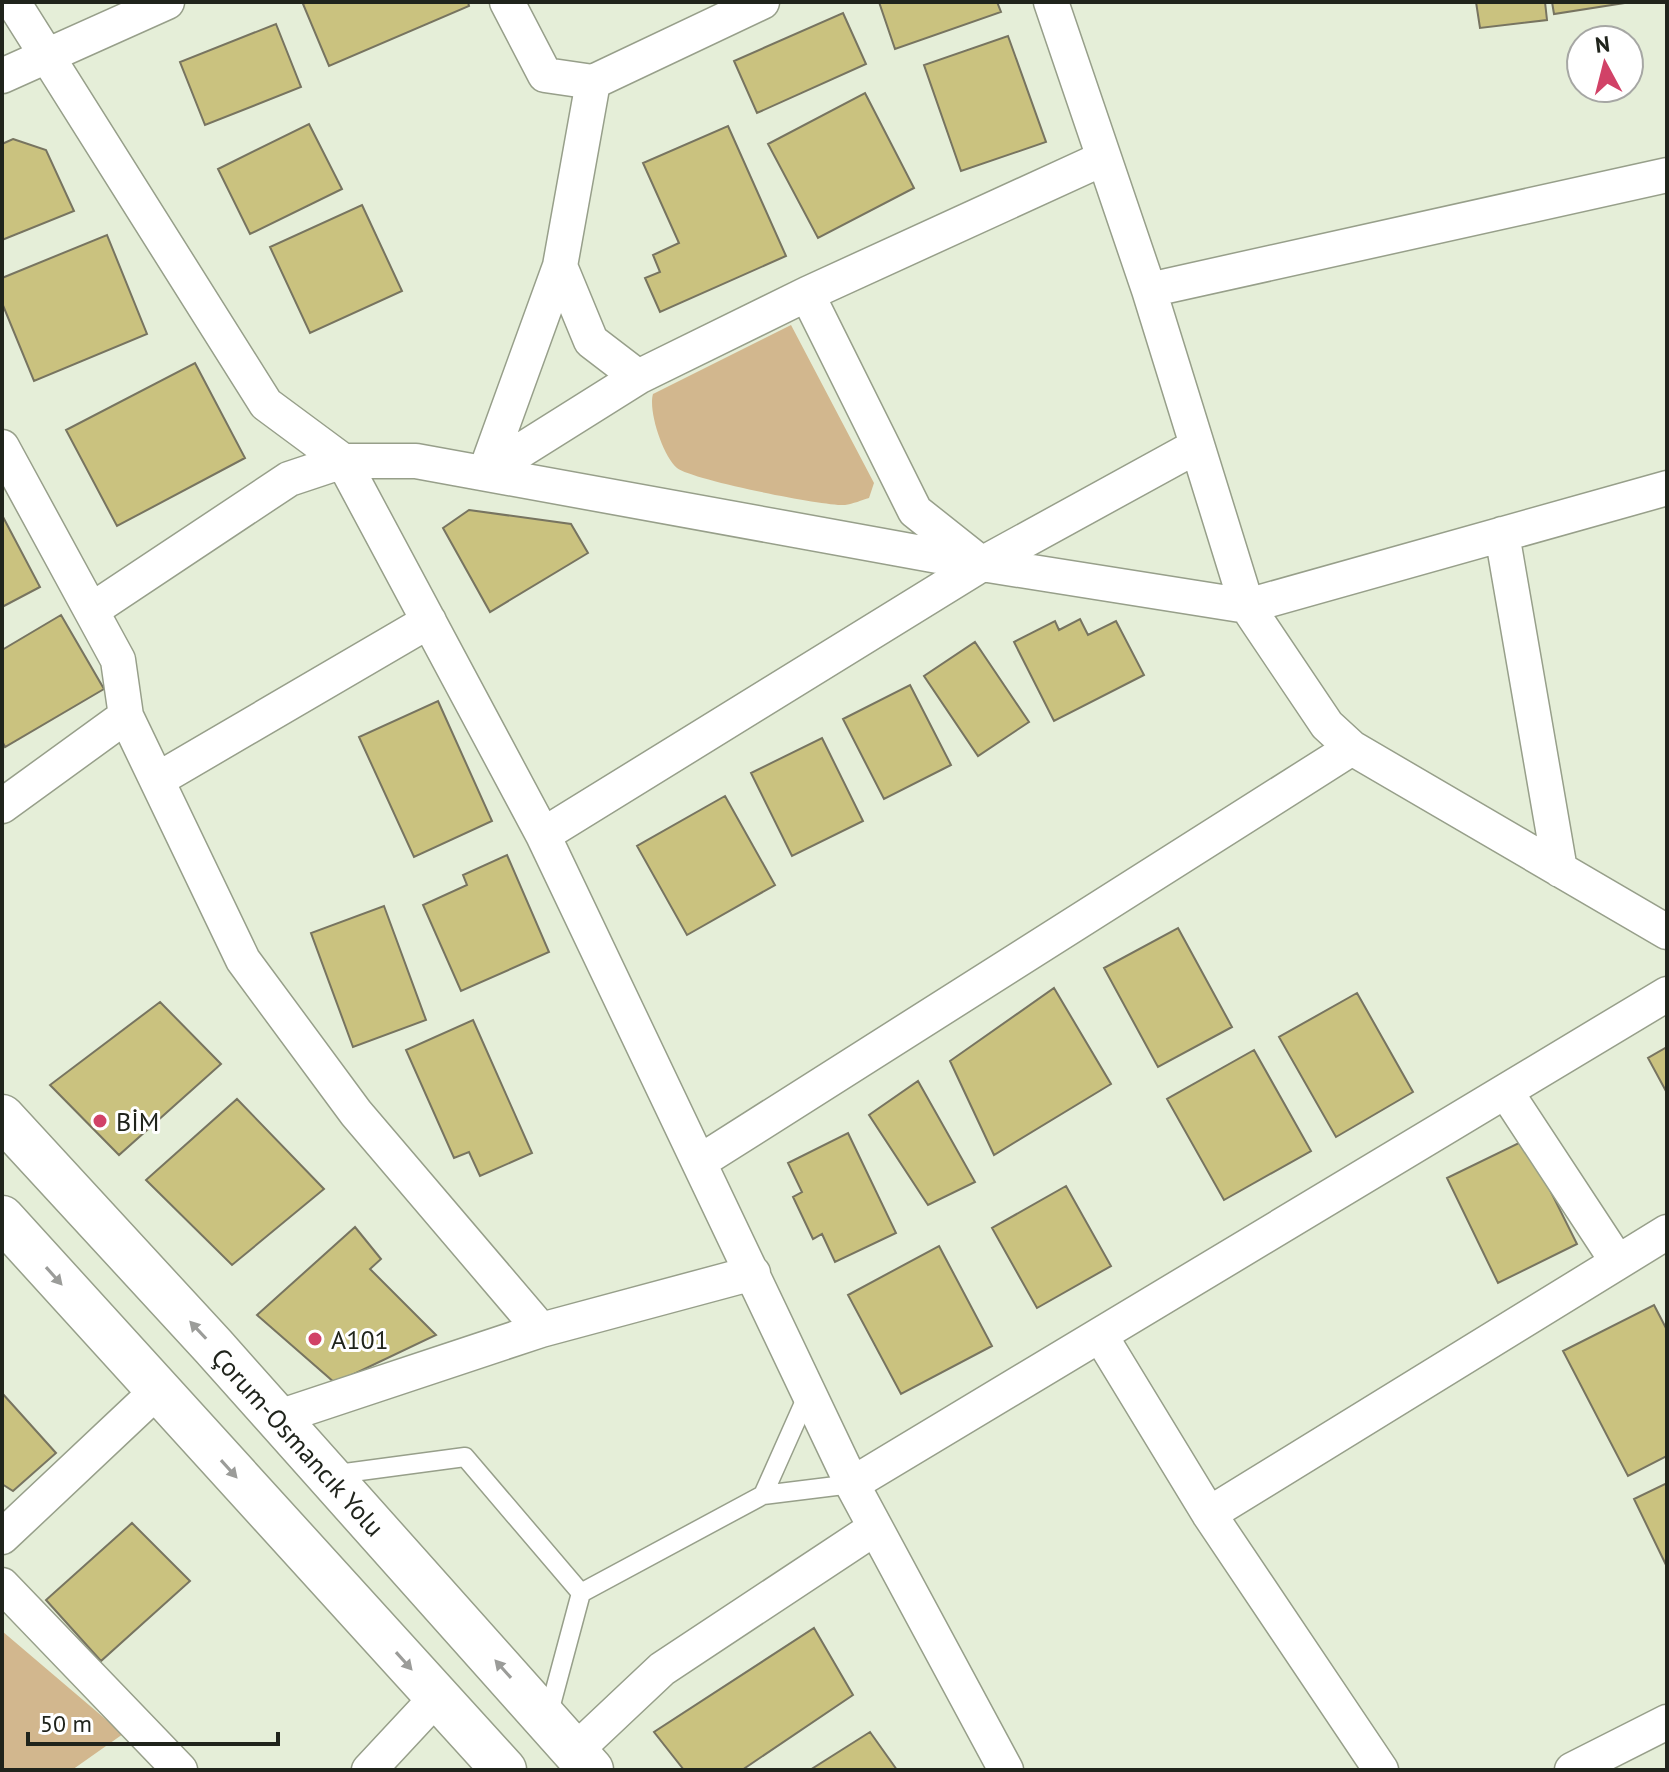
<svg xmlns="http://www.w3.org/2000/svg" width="1669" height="1772" viewBox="0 0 1669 1772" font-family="'PT Sans',sans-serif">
<rect width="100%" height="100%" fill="#e5eed8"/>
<path fill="#d2b78e" d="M791,325L874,483L869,498C862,500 853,504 845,505C823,506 692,480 677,468C663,456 648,411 653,394Z
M2,1631L123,1734L72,1770H2Z"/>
<path fill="#cac27f" stroke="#777460" stroke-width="2" d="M307,2H468L469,6L329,66L303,4Z
M879,2H997L1001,12L895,49Z
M1476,2H1545L1547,20L1480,28Z
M1552,2H1631L1554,14Z
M843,13L866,64L757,113L734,61Z
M276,24L301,87L205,125L180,62Z
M1008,36L1046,142L961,171L924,65Z
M865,93L914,188L818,238L768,144Z
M309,124L342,189L250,234L218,169Z
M728,126L786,256L660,312L645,278L660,272L653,255L679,243L643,163Z
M13,139L46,150L74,211L2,240V144Z
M362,205L402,291L310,333L270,247Z
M107,235L147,334L34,381L2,303V278Z
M195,363L245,458L117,526L66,430Z
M469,510L571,524L588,553L490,612L443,528Z
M2,515L40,587L2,607Z
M61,615L104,689L5,747L2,741V650Z
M1080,619L1088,635L1116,621L1144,675L1054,721L1014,642L1055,621L1059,630Z
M975,642L1029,722L978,756L924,676Z
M910,685L951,765L884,799L843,719Z
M438,701L492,821L414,857L359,737Z
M822,738L863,821L792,856L751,773Z
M725,796L775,885L687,935L637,846Z
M507,855L549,952L461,991L423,905L467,885L463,875Z
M384,906L426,1020L353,1047L311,933Z
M1178,928L1232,1027L1158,1067L1104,968Z
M1054,988L1111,1084L994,1155L950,1061Z
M1357,993L1413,1092L1336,1137L1279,1037Z
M160,1002L221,1064L119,1155L50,1085Z
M473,1020L532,1153L480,1176L469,1152L454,1158L406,1050Z
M1667,1047V1093L1648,1058Z
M1254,1050L1311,1151L1224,1200L1167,1099Z
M918,1081L975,1182L928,1205L869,1115Z
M237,1099L324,1189L232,1265L146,1180Z
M848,1133L896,1233L835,1262L822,1234L813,1239L793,1197L802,1192L788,1163Z
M1525,1140L1577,1244L1498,1283L1447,1178Z
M1066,1186L1111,1266L1037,1308L992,1228Z
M355,1227L381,1259L370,1269L436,1335L335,1383L257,1315Z
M939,1246L992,1346L901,1394L848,1295Z
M1654,1305L1667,1330V1456L1628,1476L1563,1351Z
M2,1393L56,1453L13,1491L2,1484Z
M1667,1483V1567L1634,1499Z
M132,1523L190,1581L101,1661L46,1600Z
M814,1628L853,1695L742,1770H684L654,1732Z
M870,1732L897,1770H810Z"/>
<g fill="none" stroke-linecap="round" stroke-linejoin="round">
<defs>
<path id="service" d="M330,1475L465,1457L581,1593L548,1716
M763,1495L852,1484
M581,1593L763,1495L808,1394"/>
<path id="minor" d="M13,2L266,404L343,461L543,835L852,1484L1006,1770
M507,2L545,75L593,82L762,2
M1051,2L1149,290L1247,606L1667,488
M2,76L167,2
M560,266L591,341L638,377
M1149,290L1667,175
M807,294L915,511L978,561
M2,447L118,660L126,716L243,960L356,1113L541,1330
M485,473L638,377L807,294L1102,159
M485,473L560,266L593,82
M1502,534L1560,870
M92,610L289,479L343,461H416L982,564L1247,606L1327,725L1352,748L1667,932
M157,780L429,621
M2,806L126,716
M543,835L982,564L1197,446
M1506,1092L1617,1261
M701,1161L1352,748
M1100,1335L1209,1514L1381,1770
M276,1418L541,1330L753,1273
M852,1484L1667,994
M1209,1514L1667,1232
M2,1537L157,1391
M2,1585L180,1770
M576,1750L662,1669L875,1528
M369,1770L437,1697
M1572,1770L1667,1722"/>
<path id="trunk" d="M2,1117L213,1346L591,1770
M2,1218L504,1770"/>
</defs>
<use href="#service" stroke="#979f8a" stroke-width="21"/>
<use href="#minor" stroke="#979f8a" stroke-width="37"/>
<use href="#trunk" stroke="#979f8a" stroke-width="47"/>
<use href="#service" stroke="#fff" stroke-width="18"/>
<use href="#minor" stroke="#fff" stroke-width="34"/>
<use href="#trunk" stroke="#fff" stroke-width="44"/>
</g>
<defs><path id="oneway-solid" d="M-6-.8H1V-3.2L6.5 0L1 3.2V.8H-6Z" transform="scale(2)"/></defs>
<g fill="#9b9c99">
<use href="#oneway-solid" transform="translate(54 1276) rotate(48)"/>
<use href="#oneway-solid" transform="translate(198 1330) rotate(-133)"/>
<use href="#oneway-solid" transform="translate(229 1469) rotate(48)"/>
<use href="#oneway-solid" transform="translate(404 1661) rotate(48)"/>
<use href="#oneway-solid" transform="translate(503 1669) rotate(-132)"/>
</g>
<g fill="#d14267" stroke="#fff" stroke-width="3">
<circle cx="100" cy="1121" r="8"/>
<circle cx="315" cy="1339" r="8"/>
</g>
<g text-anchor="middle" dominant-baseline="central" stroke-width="6" stroke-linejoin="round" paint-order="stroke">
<g font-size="26" fill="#20241c" stroke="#fff" text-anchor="start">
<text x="116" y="1121">BİM</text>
<text x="331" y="1339">A101</text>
</g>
<g font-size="26" fill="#20241c" stroke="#fff">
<text transform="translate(298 1442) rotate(48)">Çorum-Osmancık Yolu</text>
</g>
</g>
<rect width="1669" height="1772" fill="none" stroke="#20241c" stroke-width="8"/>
<g transform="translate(1605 64) rotate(353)"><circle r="38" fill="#ffffff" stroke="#a6a7a4" stroke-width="2"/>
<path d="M0-6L14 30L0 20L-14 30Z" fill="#d14267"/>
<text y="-12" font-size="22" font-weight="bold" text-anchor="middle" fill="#20241c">N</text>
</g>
<path d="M28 1732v12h250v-12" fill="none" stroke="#20241c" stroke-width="4"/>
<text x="40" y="1732" font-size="24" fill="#20241c" stroke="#ffffff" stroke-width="6" paint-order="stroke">50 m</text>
</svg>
